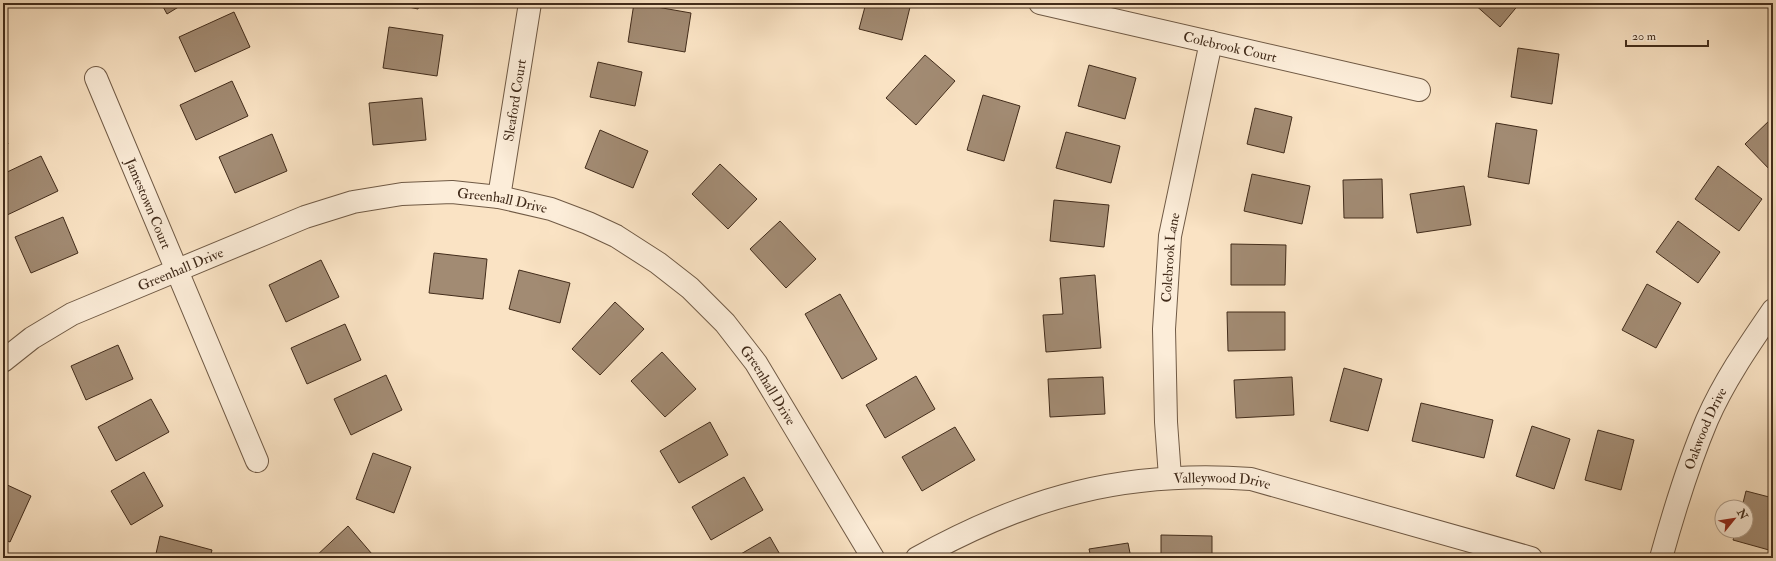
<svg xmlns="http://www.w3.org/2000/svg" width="1776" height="561" viewBox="0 0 1776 561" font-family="'IM FELL Double Pica',serif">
<rect width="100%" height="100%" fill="#fae3c4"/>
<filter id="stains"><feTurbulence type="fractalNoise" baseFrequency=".005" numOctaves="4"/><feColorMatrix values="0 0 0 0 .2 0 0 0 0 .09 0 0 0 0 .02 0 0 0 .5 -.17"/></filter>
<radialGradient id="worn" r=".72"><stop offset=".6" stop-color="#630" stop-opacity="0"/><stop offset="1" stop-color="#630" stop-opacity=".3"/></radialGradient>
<path fill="#a28b73" stroke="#422c1b" d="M161,3H185L167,14Z
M390,3H420L418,9Z
M634,3L691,13L685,52L628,42Z
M866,3H911L902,40L859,29Z
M1304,3H1316L1315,6Z
M1473,3H1520L1500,27Z
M234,12L250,47L195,72L179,37Z
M389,27L443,35L437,76L383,68Z
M1518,48L1559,54L1552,104L1511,97Z
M925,55L955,81L916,125L886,98Z
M598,62L642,72L635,106L590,97Z
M1089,65L1136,78L1125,119L1078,106Z
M232,81L248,116L196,140L180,105Z
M983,95L1020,106L1004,161L967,150Z
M422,98L426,140L373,145L369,103Z
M1255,108L1292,117L1284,153L1247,144Z
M1772,118L1773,119V173L1745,144Z
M1496,123L1537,130L1529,184L1488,177Z
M600,130L648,151L633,188L585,168Z
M3,131L8,144L3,146Z
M1066,132L1120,146L1111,183L1056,168Z
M272,134L287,171L235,193L219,157Z
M41,156L58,191L5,216L3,212V174Z
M720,164L757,199L728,229L692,194Z
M1718,166L1762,199L1739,231L1695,199Z
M1252,174L1310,186L1302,224L1244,211Z
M1382,179L1383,218H1344L1343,180Z
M1464,186L1471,225L1417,233L1410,194Z
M1054,200L1109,205L1104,247L1050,241Z
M63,217L78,253L31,273L15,237Z
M780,221L816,259L786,288L750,249Z
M1678,221L1720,252L1698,283L1656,252Z
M1231,244L1286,245L1285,285H1231Z
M434,253L487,259L483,299L429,293Z
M321,260L339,297L286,322L269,285Z
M519,270L570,283L560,323L509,309Z
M1095,275L1101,348L1046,352L1043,315L1063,314L1060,278Z
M1647,284L1681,303L1656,348L1622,330Z
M840,294L877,359L842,379L805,314Z
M615,302L644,329L600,375L572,349Z
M1227,312H1285V350L1228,351Z
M345,324L361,360L307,384L291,348Z
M118,345L133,379L86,400L71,366Z
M662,352L696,389L665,417L631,381Z
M1344,368L1382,379L1368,431L1330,421Z
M386,375L402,410L351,435L334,399Z
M916,376L935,409L885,438L866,405Z
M1103,377L1105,414L1050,417L1048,379Z
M1292,377L1294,415L1236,418L1234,380Z
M151,399L169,432L116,461L98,427Z
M1421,403L1493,420L1484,458L1412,441Z
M710,422L728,455L679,483L660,451Z
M1532,426L1570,439L1554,489L1516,476Z
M955,427L975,460L922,491L902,457Z
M1598,430L1634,440L1621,490L1585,480Z
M373,453L411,467L394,513L356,499Z
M144,472L163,506L131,525L111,491Z
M744,477L763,510L711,540L692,507Z
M3,483L31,496L10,542L3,539Z
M1746,491L1773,498V533L1769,550L1733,540L1736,531H1746V507H1742Z
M348,526L372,554L368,558H314Z
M1161,535L1212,536V558H1161Z
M160,536L212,550L210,558H155Z
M770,537L782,558H734Z
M1128,543L1131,558H1091L1089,549Z"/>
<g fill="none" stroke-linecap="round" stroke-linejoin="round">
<defs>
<g id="minor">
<path id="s1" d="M1040,3L1419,90"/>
<path id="s2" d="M96,78L257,461"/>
<path id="s3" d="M499,197L530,3"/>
<path id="s4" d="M3,361L32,338L72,314L305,217L353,202L402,194L452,192L499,197L551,209L588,223L616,236L658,263L690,288L725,323L756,363L873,558"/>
<path id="s5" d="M1170,477L1166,422L1164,329L1170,236L1211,42"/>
<path id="s6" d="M917,558C1027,497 1124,470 1251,479L1531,558"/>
<path id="s7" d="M1661,558C1674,511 1688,465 1707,420C1724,381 1749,345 1773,310"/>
</g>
</defs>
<use href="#minor" stroke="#705a45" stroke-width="24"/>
<use href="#minor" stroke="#fcedd9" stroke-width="22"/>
</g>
<g text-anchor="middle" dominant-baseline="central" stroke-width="3.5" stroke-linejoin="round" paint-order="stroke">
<g font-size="14" fill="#422c1b" stroke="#fcedd9">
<text stroke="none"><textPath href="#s1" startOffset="195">Colebrook Court</textPath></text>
<text stroke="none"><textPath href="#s3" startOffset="98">Sleaford Court</textPath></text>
<text stroke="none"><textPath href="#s4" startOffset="537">Greenhall Drive</textPath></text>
<text stroke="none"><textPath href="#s2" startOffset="136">Jamestown Court</textPath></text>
<text stroke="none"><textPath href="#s5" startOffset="220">Colebrook Lane</textPath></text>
<text stroke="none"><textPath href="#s4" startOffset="201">Greenhall Drive</textPath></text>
<text stroke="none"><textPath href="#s4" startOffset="873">Greenhall Drive</textPath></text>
<text stroke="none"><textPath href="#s7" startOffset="137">Oakwood Drive</textPath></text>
<text stroke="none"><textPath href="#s6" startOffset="320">Valleywood Drive</textPath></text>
</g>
</g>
<rect width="1776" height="561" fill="none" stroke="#fae3c4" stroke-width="16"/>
<rect x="4" y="4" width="1768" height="553" fill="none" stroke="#422c1b" stroke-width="2"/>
<rect x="8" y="8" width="1760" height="545" fill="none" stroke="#422c1b"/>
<g transform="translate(1734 519) rotate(60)"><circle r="19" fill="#fcedd9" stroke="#b2a08d"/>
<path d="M0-3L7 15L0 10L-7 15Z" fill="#8f2418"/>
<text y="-6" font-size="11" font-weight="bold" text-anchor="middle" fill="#422c1b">N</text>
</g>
<path d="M1626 40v6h82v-6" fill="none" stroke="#422c1b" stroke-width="2"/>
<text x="1632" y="40" font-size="12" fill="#422c1b" stroke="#fcedd9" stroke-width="3" paint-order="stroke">20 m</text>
<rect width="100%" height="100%" filter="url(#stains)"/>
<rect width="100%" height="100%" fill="url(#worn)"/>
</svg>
